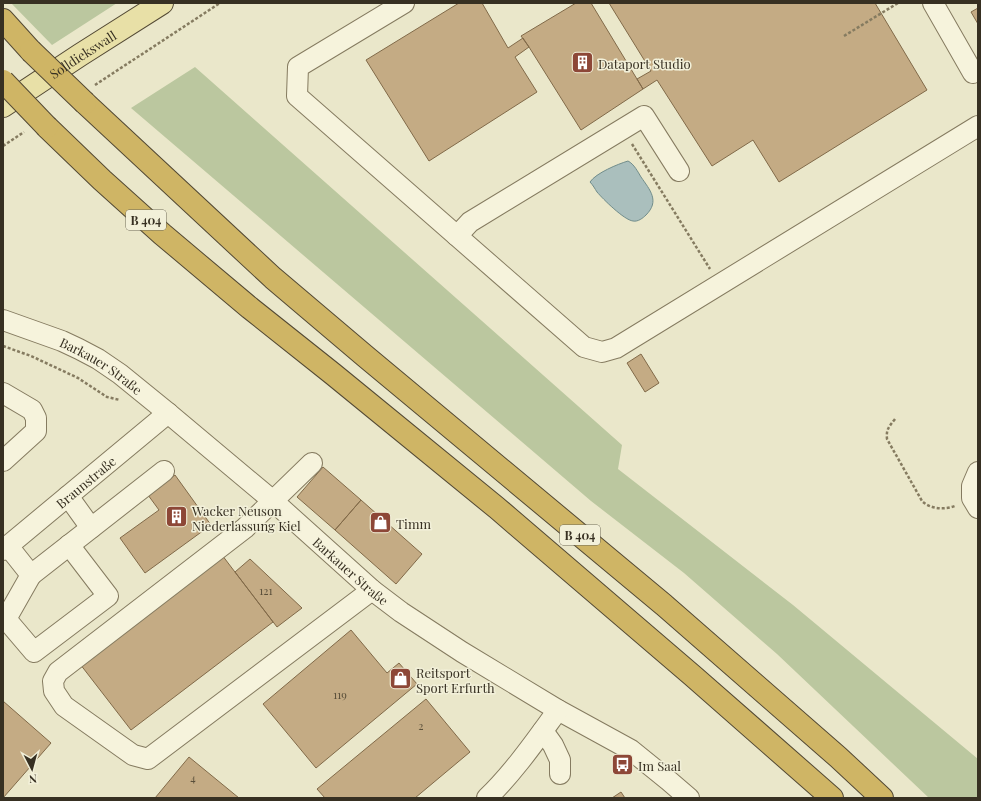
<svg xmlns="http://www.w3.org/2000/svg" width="981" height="801" viewBox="0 0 981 801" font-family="'Playfair Display',serif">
<rect width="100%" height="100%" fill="#eae7ca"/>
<path fill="#bbc79f" d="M11,3H117L52,45Z
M195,67L622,445L618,469L793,605L978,759V798H929L777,654L684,573L591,501L131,108Z"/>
<path fill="#aabfbd" stroke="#718d8b" d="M628,161C634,164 638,172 641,177C650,190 660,201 646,215C643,218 638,222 633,221C624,220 603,199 597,192C595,189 593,185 590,182C596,173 618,164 628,161Z"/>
<path fill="#c4ab84" stroke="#816a49" d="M459,3H482L508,48L523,38L529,47L515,57L537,92L429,161L366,60Z
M576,3H591L643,89L581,130L529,47L521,36Z
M609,3H875L927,90L779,182L753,140L712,166L657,80L643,89L637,79L651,71Z
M978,8V24L971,12Z
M641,354L659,383L645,392L627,363Z
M323,467L361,500L335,530L297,497Z
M175,475L211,525L145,573L120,538L159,510L148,495Z
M361,500L422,554L396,584L335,530Z
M222,555L273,622L131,730L80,664Z
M250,559L302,608L277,627L235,572Z
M351,630L387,673L399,663L417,684L316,768L263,704Z
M426,699L470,752L415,798H325L317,789Z
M3,701L51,743L3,798Z
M189,757L239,798H155Z
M621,792L625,798H612Z"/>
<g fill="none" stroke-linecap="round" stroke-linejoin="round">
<defs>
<g id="minor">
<path d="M404,3L298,67L297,96L457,236L470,222L644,116L679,171"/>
<path d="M933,3L973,73"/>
<path d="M457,236L584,347L602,352L616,348L978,126"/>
<path id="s1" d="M3,320L62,341L79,349L98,359L120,374L168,413L273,501L372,590L401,612L462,652L558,710L631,750L668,780L689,798"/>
<path d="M3,393L32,410L36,418V431L3,461"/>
<path d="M312,463L245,528L58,672L53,681L54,691L64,706L133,755L148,759L372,590"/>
<path d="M978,472L972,486V498L978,508"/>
<path d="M68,496L91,528"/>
<path d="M8,546L31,575L164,471"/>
<path id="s2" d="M3,550L168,413"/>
<path d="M31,575L6,619L34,652L108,596L69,545"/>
<path d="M543,731L553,745L560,760V774"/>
<path d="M487,798C514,772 536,740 558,710"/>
</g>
<g id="major">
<path id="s3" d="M3,106L80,55L162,3"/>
</g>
<path id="highway" d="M3,20L31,51
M85,103L273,278L365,356L664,605L838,757L882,798
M47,127L102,180L162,234L250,308L333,374L497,508L693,676L832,798"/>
</defs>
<use href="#minor" stroke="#857b60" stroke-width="22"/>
<use href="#major" stroke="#534934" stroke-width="24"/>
<use href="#highway" stroke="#534934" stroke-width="24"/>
<path stroke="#857b60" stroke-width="2.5" stroke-dasharray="3 2" stroke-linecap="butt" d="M844,36L898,3
M95,85L220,3
M632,144L710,269
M3,146L24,132
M3,346L31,356L78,378L107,397L120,400
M895,419C889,427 886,429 887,439L922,501C930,509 944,510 955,506"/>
<use href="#minor" stroke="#f6f3dc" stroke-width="20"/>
<use href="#major" stroke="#e8e0a7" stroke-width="22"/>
<use href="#highway" stroke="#cfb565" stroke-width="22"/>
<defs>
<path id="highway-bridge" d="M31,51L85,103
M3,81L47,127"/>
</defs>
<use href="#highway-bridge" stroke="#534934" stroke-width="24" stroke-linecap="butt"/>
<use href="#highway-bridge" stroke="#cfb565" stroke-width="22"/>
</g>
<defs>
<symbol id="building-square" viewBox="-11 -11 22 22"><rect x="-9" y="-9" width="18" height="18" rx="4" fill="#8d4737" stroke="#f2f0d9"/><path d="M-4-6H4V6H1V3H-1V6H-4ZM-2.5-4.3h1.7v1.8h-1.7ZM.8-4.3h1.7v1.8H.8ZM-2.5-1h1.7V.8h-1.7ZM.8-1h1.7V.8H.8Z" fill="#fff"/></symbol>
<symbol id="shop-square" viewBox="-11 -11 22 22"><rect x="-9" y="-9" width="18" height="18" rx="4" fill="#8d4737" stroke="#f2f0d9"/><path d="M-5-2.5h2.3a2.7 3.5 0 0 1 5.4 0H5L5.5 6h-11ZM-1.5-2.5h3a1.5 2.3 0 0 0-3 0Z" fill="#fff"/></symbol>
<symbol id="bus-square" viewBox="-11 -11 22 22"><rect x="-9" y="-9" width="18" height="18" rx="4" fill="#8d4737" stroke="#f2f0d9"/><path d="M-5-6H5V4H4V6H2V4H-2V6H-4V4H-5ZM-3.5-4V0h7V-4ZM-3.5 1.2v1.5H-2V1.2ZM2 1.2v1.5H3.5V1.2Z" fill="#fff"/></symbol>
</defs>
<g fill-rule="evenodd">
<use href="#building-square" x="570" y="50" width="25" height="25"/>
<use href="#building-square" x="164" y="504" width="25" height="25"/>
<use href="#shop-square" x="368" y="510" width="25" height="25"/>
<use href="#shop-square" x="388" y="666" width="25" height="25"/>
<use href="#bus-square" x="610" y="752" width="25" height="25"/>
</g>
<g text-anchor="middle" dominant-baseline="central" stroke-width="3" stroke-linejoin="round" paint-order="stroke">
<g font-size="11" fill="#5a4f3a">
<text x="266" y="590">121</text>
<text x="340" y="694">119</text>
<text x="421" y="725">2</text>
<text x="193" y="777">4</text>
</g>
<g fill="#f2f0d9" stroke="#6f6a59" stroke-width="1">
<rect x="126" y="210" width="40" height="20" rx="3"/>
<rect x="560" y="525" width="40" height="20" rx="3"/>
</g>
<g font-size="12" font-weight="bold" fill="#373022">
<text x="146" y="220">B 404</text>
<text x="580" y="535">B 404</text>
</g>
<g font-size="13" fill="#373022" stroke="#f2f0d9">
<text stroke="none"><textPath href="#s3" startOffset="95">Solldiekswall</textPath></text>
<text stroke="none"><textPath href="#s1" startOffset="109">Barkauer Straße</textPath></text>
<text stroke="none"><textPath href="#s2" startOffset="107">Braunstraße</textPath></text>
<text stroke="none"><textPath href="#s1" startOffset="433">Barkauer Straße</textPath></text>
</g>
<g font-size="13" fill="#373022" stroke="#f2f0d9" text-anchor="start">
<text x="598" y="63">Dataport Studio</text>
<text x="192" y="510">Wacker Neuson<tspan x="192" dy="15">Niederlassung Kiel</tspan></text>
<text x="396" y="523">Timm</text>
<text x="416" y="672">Reitsport<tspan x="416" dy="15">Sport Erfurth</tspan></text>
<text x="638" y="765">Im Saal</text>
</g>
</g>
<rect width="981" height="801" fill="none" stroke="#373022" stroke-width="8"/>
<g transform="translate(32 769) rotate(174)" stroke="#f2f0d9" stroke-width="3" paint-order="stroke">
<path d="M0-3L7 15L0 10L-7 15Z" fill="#373022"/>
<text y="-6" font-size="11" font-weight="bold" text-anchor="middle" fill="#373022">N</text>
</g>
</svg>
